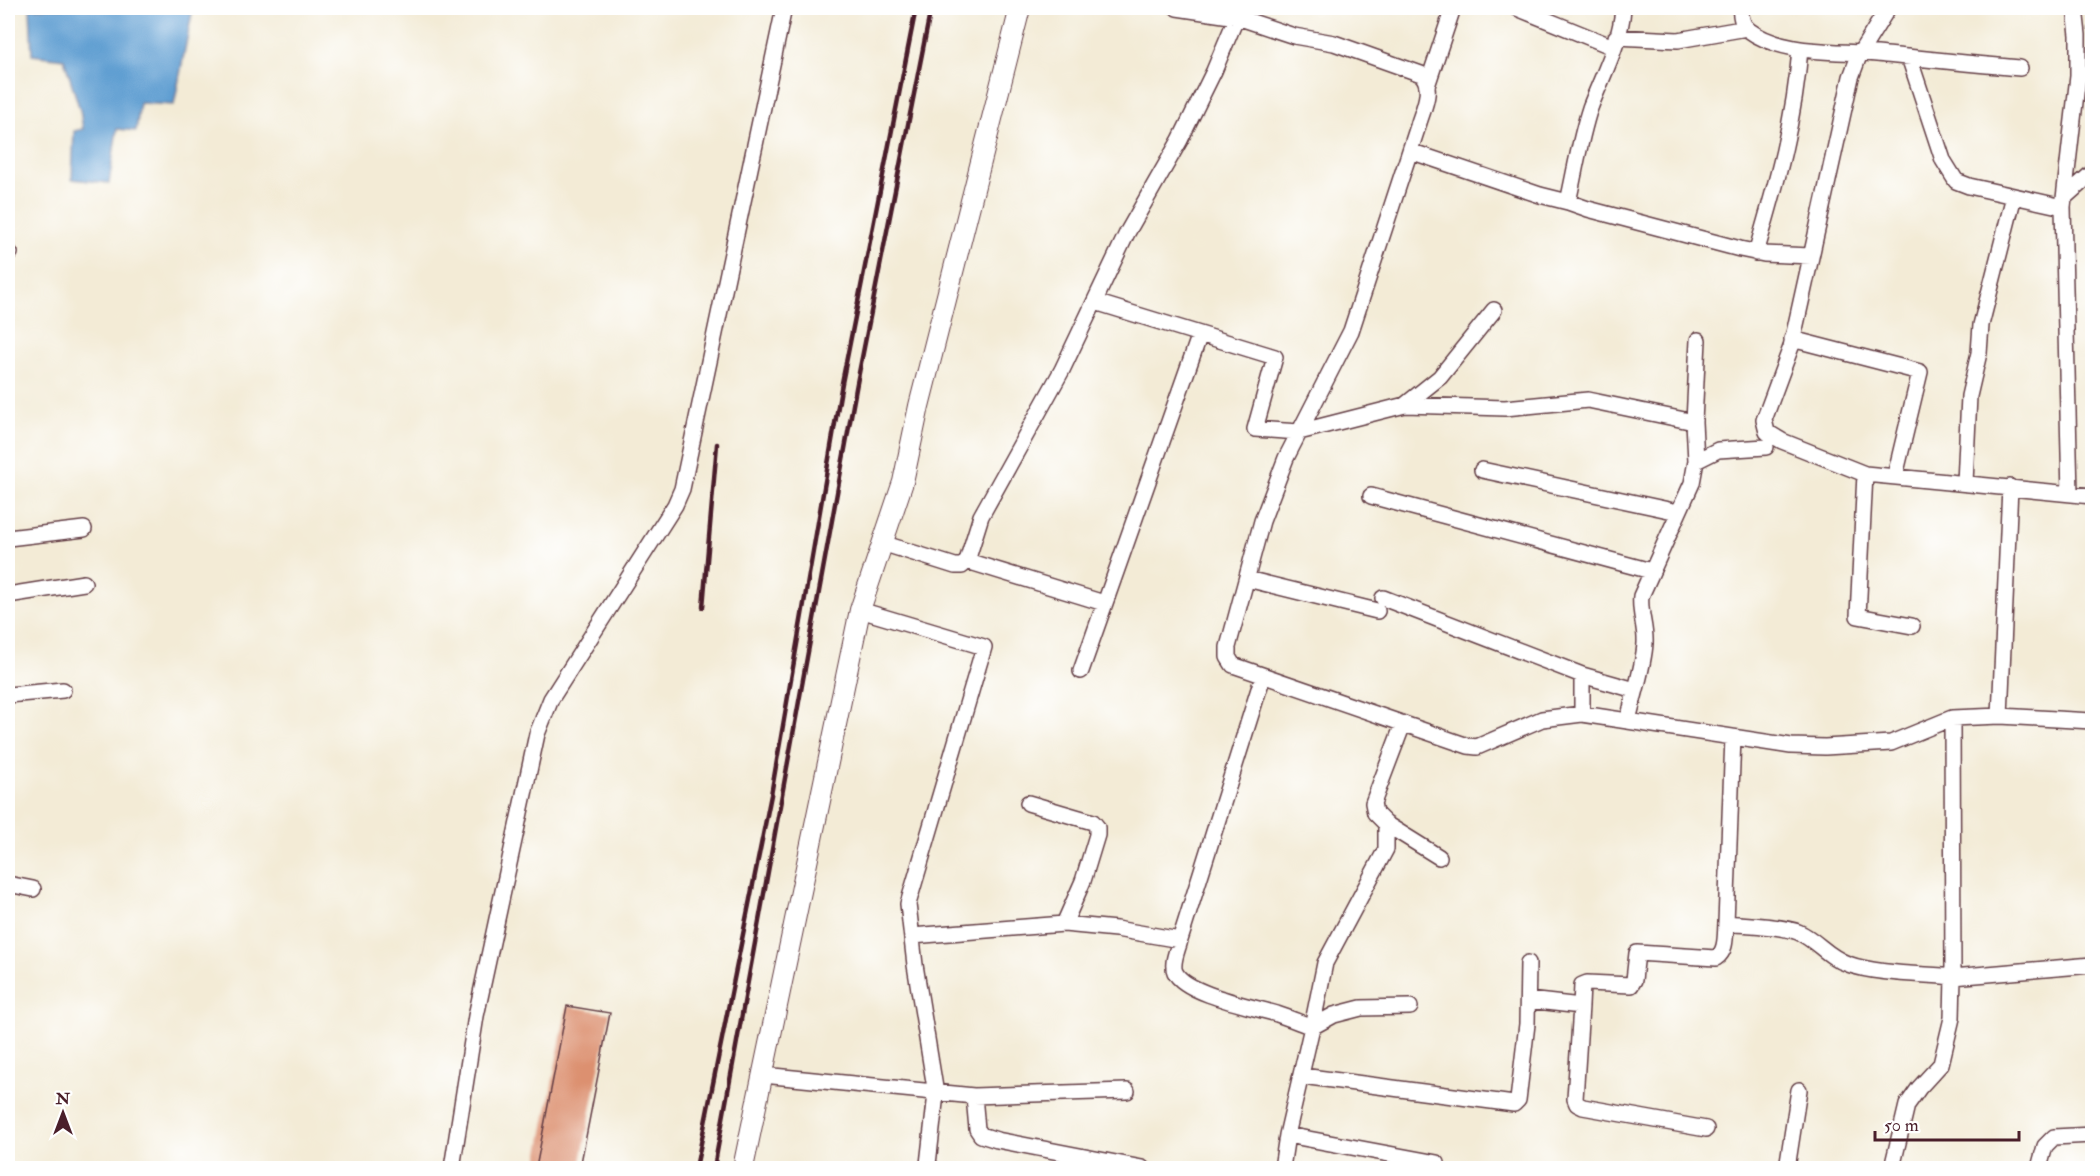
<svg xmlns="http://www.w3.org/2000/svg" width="2100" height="1176" viewBox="0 0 2100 1176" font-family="'IM FELL Double Pica',serif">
<rect width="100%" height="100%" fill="#fff"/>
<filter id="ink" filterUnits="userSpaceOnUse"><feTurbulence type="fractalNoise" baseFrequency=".0167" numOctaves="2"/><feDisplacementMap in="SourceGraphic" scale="12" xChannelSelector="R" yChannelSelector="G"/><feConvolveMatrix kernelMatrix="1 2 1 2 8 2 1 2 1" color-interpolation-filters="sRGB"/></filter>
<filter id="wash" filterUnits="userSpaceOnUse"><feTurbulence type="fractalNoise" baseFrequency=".008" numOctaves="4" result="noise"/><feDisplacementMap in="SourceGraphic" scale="24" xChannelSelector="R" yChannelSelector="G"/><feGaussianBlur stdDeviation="1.35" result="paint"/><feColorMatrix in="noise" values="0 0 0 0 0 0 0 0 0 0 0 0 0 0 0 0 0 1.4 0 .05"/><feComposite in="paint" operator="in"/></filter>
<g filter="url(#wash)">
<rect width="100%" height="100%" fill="#f3ebd6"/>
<path fill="#609fd2" stroke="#555f7e" stroke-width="1.5" d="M30,8H193L174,105L140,103L136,131L117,129L109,183L72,179L74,131L83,129L80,110L64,59L32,55Z"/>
<g id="blocks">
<path fill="#dc906f" d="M567,1006L610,1013L580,1168H536Z"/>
</g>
</g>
<g filter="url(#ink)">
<use href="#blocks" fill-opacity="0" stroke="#633e45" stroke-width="1.5"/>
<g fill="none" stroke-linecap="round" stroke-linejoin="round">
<defs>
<path id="minor" d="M1177,8L1237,17L1294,36L1334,43L1421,74C1435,88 1422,111 1418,126L1351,331L1286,458L1262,521L1228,647V657L1233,665L1468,746L1477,747L1542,719L1582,714L1791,746L1825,747L1891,743L1952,718L2000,716L2092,721
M1517,8L1613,47
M1623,8C1621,42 1602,76 1590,108C1580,138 1575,171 1568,202L1588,209L1740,249L1764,254L1811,256
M1740,8C1741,15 1741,23 1747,29C1783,56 1835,50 1877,54C1925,59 1972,64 2020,68
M1888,8L1860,53L1851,77L1791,347L1764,420L1767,432L1782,441L1865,474L2092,496
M1616,37L1678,40L1747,28
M1909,57L1943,160L1956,181L1969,186L2063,207
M1427,86L1453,8
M1410,151L1540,195L1568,202
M2065,197L2092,173
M8,253H10
M1756,253C1776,185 1795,119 1800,49
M1095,302L1275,357L1255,429L1299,432L1405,405L1440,377L1494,310
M1792,339L1920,372L1895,476
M1405,405L1505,408L1588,400L1694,422
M1696,461L1718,450L1766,447
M1482,470L1678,512
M1865,474L1858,616L1912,626
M1965,483L1969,396L1979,353L1981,325L2014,196
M2070,494L2063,207L2078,76V35L2075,8
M1371,496L1651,571
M8,538L84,529
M882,543L955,566H962L967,561L981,516L1062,370L1127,233L1180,140L1214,71L1240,9
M967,561L1104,603
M1247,579L1377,611
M8,595L84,583
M1383,598L1582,675L1635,690
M860,610L984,647L908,904L915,965L936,1094L928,1164L932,1168
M1081,671L1200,334
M1582,675V714
M1263,676L1180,940C1178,949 1171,963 1175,972C1185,994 1254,1007 1277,1014C1289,1018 1301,1023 1312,1027L1325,963L1386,849V824
M8,695L63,690
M2000,716L2010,487
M1628,721C1633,697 1644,666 1645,643C1646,627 1639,612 1641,596L1692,483L1696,461L1694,422L1698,340
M1403,724L1373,803L1375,813L1386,824L1439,857
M1733,737L1726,923C1743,925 1784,926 1798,932C1817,940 1827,957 1848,964C1875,974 1923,974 1953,977L1952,718
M1028,803L1093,822L1097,827V835L1083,881L1064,924
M8,884L33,889
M912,936L1064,924L1116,929L1180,940
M1528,1000L1581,1006L1582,985L1587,983L1631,985L1634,980L1637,953L1716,958C1727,951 1725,934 1726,923
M1581,1006L1575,1099L1577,1104L1583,1107L1706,1129
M763,1075L974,1096L1127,1091
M1302,1076L1514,1104L1518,1100L1527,1024L1528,963
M974,1096L977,1129L981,1135L997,1140L1142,1168
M1287,1135L1437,1163
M452,1168L476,1016L537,734L551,699L675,505L682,489L784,8
M1282,1168L1287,1135L1312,1027L1334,1015L1361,1008L1410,1007
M1787,1168L1799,1090
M1892,1168L1907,1105L1919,1088L1941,1064L1952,1018L1953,977L2092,965
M2039,1168L2045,1146L2054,1137L2092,1135"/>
<path id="tertiary" d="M743,1168L860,610L903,482L919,406L1020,8"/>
</defs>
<use href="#minor" stroke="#633e45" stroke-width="18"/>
<use href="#tertiary" stroke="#633e45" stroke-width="22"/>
<use href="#minor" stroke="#fff" stroke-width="15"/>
<use href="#tertiary" stroke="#fff" stroke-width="20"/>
<path stroke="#4a1f2b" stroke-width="4.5" d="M703,607L717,444
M696,1168L771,795L842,383L916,8
M714,1168L857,383L931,8"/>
</g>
</g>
<rect width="2100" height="1176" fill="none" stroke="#fff" stroke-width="30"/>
<g transform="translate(63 1113)" stroke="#ffffff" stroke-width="4.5" paint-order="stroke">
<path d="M0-4.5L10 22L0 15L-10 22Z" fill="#4a1f2b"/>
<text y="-9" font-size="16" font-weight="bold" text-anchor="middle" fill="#4a1f2b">N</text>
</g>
<path d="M1875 1131v9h144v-9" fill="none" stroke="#4a1f2b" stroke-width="3"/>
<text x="1884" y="1131" font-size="18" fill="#4a1f2b" stroke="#ffffff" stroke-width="4.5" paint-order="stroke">50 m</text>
</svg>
